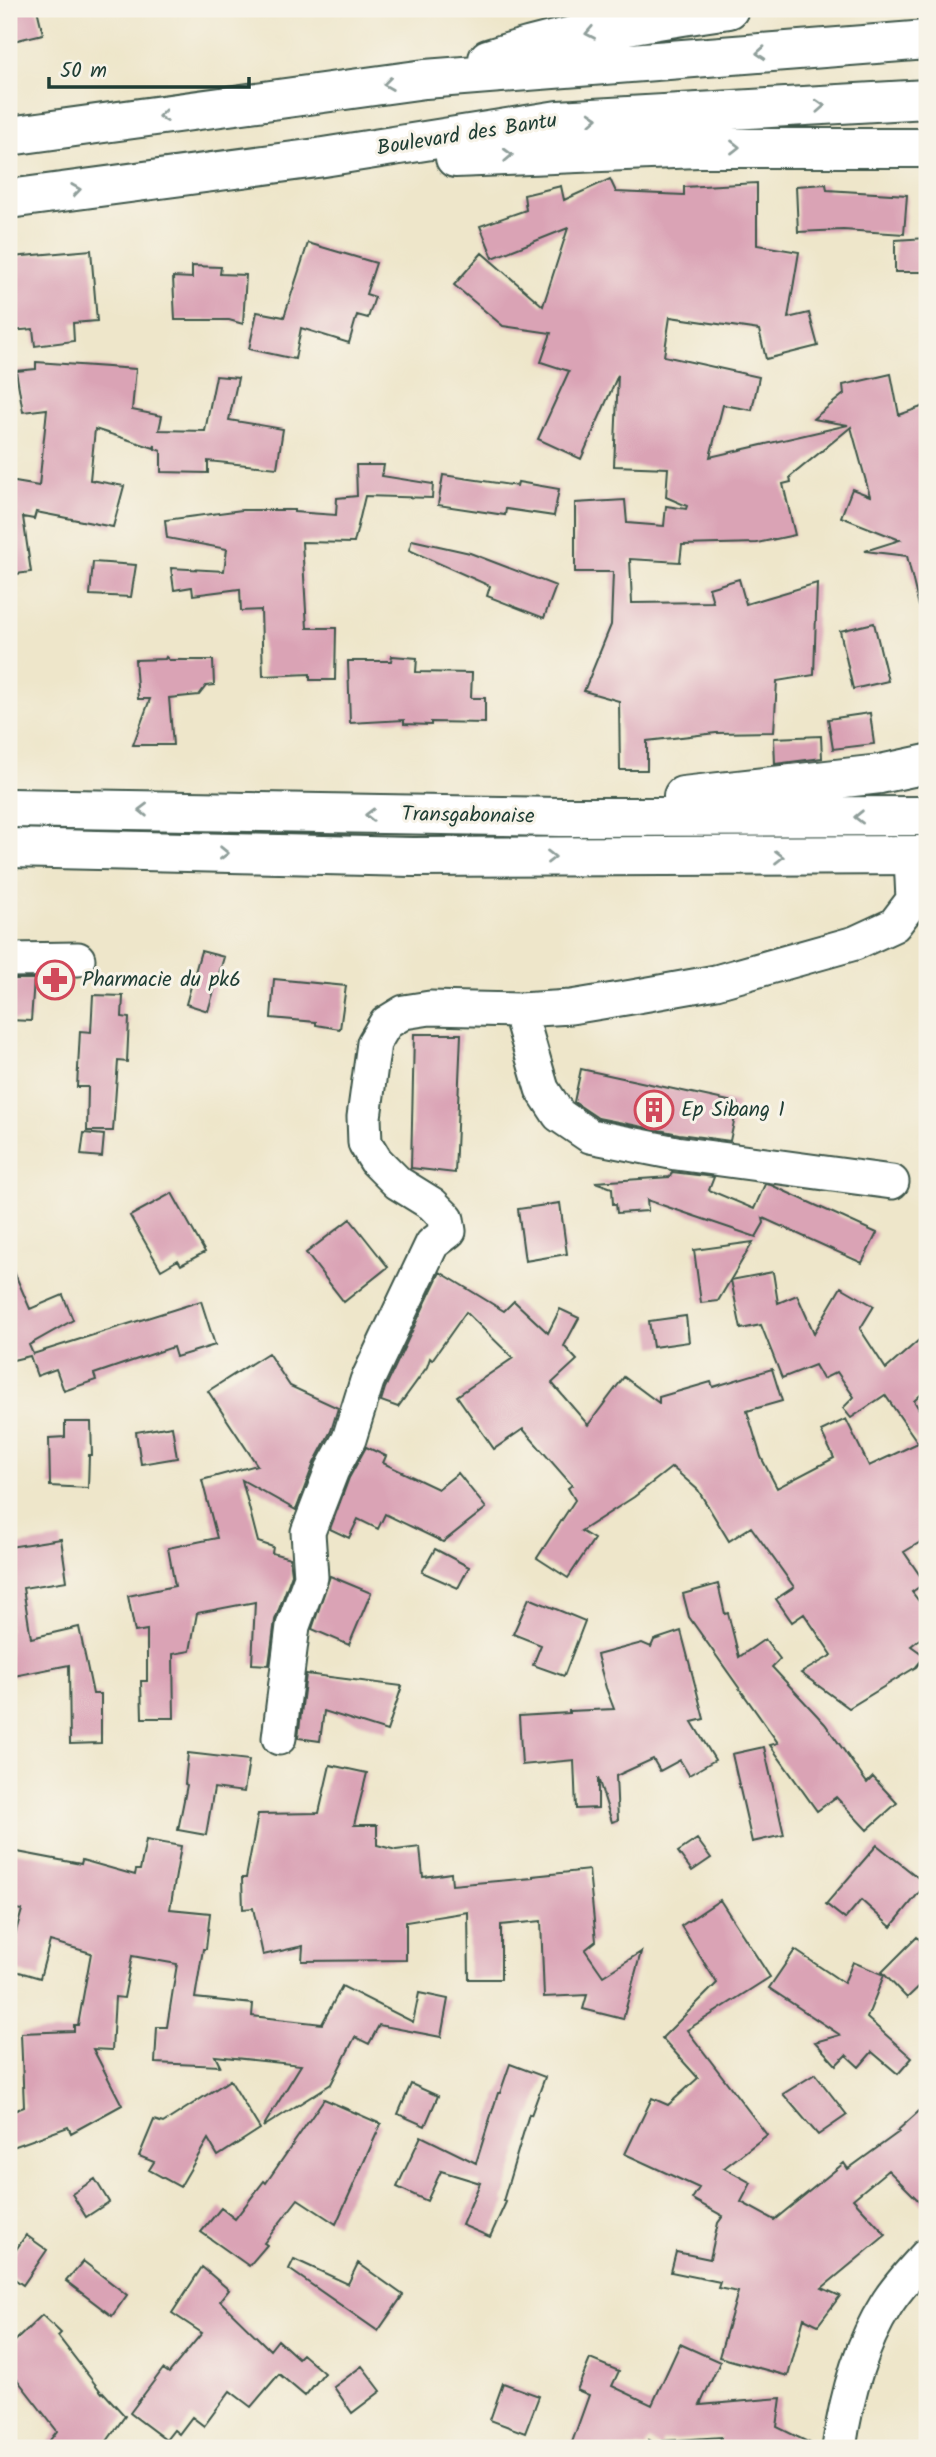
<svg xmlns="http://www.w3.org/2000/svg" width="936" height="2457" viewBox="0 0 936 2457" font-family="Kalam,sans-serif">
<rect width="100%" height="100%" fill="#f7f3e8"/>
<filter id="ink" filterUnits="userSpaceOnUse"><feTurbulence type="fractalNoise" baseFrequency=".0143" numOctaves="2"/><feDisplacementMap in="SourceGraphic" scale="14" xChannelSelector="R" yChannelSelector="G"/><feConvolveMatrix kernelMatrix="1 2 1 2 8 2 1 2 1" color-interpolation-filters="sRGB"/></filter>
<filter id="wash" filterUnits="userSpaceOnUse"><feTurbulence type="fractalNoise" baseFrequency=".00686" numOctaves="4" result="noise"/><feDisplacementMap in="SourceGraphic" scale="28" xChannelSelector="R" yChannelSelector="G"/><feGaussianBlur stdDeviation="1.57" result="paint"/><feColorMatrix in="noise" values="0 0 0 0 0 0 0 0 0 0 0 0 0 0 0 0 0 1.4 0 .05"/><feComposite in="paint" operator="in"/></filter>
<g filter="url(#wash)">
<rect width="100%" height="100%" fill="#eee6ca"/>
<g id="blocks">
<path fill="#daa3b5" d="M9,9H37L43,34L9,42Z
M610,179L616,192L684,195V187L757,183V245L799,252L788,318L809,313L818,346L766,359L759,330L670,317L664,356L759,377L752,410L723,405L710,457L848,425L813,419L844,394L843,385L891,374L899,415L927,405V605L919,606L907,556L865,551L900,540L841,517L852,489L870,496L851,427L790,477L791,482L783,484L795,535L757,543L682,545L680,562L630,559L632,603L713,602L709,588L739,579L746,604L817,583L814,675L777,681L774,732L716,733L647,741V770H620L619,701L584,691L611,625L613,572H575V503L625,500L627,523L664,526L666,506L686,509L687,506L666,497L668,468L614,466L618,375L581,459L538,439L569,371L541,362L551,333L503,326L454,285L482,253L543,306L568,228L493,258L480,226L526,210L524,195L561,186L564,200Z
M826,184L827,190L907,195L904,234L843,230L798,232L796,186Z
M927,238V272H895V240Z
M308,243L376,263L366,294L375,297L368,318L357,315L349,343L301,328L295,359L249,349L257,312L284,317Z
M91,250L97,321L73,323L74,341L35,346L33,329L11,331L9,282H14L12,257Z
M192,266L221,267L220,274L246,275L243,324L229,320H175L173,277L192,278Z
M36,362L136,369L132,410L162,416L159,430L205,431L216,376L238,378L229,420L283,429L277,468L208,461V473L161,472V451L155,449V445L154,448L95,429L90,480L124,486L113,527L36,512L34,519L23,517L31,572L9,575V481L39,486L47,409L23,412L16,371L36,369Z
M356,465H384L382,476L433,484L432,498L365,496L354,543L302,542L307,628H336L335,680H310V674L263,676L261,610L241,611L240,589L193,595L192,587L174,590L171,568L224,571L227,549L167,538L165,520L242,510H294V512L336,515L337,498L357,496Z
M443,475L517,486L518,482L559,489L554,516L506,509L505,515L438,505Z
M412,540L470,553L556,586L544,618L487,596L490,586L409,550Z
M93,562L136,565L131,597L90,595Z
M874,623L888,681L853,689L840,631Z
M392,656L417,658L416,672L472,673L471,698H485V723L431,722V725L404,724V720L350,723L348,661H391Z
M166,657L169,660H213L214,685L206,686L199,695L169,698L173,745H133L150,699H138L135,660L165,659Z
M870,713L874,744L833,749L828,719Z
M821,736L822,758L775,764L774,738Z
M201,951L224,957L208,1011L186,1004Z
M9,979H34L31,1021L9,1020Z
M274,979L346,986L340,1029L316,1025V1022L271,1018Z
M93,995L123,996L122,1017L129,1018L127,1062L118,1061L113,1131H87L88,1087H77L80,1031L91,1032Z
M414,1034H461L455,1173L411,1168Z
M581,1069L738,1103L730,1141L679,1134L598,1118L574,1102Z
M84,1133L104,1135L102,1157L81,1155Z
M672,1172L714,1177L709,1190L754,1209L765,1184L771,1185L877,1233L862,1263L763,1218L764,1223L756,1237L647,1200L648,1211L617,1213L616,1204H613L612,1188L595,1182L670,1177Z
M172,1193L205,1252L181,1265L178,1260L161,1270L130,1216Z
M560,1203L567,1254L525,1261L518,1209Z
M350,1219L388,1267L344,1302L306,1253Z
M753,1242L718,1301L701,1303L694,1250Z
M9,1260L30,1309L63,1295L73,1320L29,1345L33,1354L201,1301L215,1345L176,1357L173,1347L94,1374L96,1380L64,1391L56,1369L37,1376L30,1356L9,1361Z
M440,1272L504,1311L514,1301L548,1333L560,1309L579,1318L564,1346L577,1360L552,1383L588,1425L624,1377L659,1403V1397L711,1382L713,1387L772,1369L782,1401L747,1411L761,1457L777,1488L834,1458L821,1431L846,1419L869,1466L918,1443L885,1395L851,1418L843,1408L854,1397L837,1372L823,1379L815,1365L782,1378L761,1325L741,1329L731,1280L773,1272L778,1303L797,1295L814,1333L841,1287L874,1306L860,1329L886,1369L927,1333V1389L914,1401L927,1422V1538L904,1552L925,1583L912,1592L927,1612V1633L911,1646L925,1656L916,1667L849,1708L801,1673L832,1655L804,1614L792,1622L776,1599L794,1587L751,1527L729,1541L698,1490L672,1467L634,1497L581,1531L594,1539L568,1578L537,1558L575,1500L568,1488L572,1485L523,1429L494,1449L457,1396L513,1358L466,1312L432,1360L430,1358L427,1367L398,1407L381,1401L385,1388Z
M686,1316L689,1342L653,1347L649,1321Z
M268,1353L290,1386L338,1408L331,1431L314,1463L296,1510L242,1480L258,1542L273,1547L272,1553L290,1558L292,1574L275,1620L269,1665L252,1664L255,1602L197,1613L190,1651L173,1654L174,1718H142L141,1681H147V1630L135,1632L128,1596L175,1586L168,1548L217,1538L202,1480L257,1465L208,1391Z
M65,1422H91L92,1455H89L88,1488L50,1486L49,1438L65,1437Z
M172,1426L177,1458L141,1464L136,1432Z
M366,1447L386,1456L383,1463L438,1489L458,1473L486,1508L443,1542L385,1514L378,1529L358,1519L349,1538L330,1529L349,1478Z
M61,1539L67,1581L23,1588L31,1638L79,1627L93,1694H101V1743L70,1744L69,1665L9,1677V1547Z
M435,1549L469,1567L458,1588L422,1572Z
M330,1576L371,1593L349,1645L312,1629Z
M718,1584L725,1614L728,1613L739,1657L765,1639L780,1659L772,1667L825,1724L867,1783L873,1777L897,1803L867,1830L836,1797L817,1811L770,1745L778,1743L689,1617L683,1594Z
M529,1598L585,1621L564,1676L533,1665L541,1645L513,1634Z
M681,1631L704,1719L692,1722L715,1760L689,1775L680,1760L660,1771L653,1759L616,1776L618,1820L612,1822L598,1778V1808L576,1809L574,1760L522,1765L519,1716L569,1713V1711L614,1709L606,1688L597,1655L642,1643L651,1647L654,1640Z
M306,1674L402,1686L387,1731L324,1711L320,1741L298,1738Z
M764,1747L784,1835L752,1842L732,1754Z
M188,1753L249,1760L244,1792L214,1788L206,1835L178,1830L187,1785L185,1784Z
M330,1765L367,1773L354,1825H377V1845L396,1850L420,1847L423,1877L451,1873L452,1885L533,1878V1876L589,1870L596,1941L585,1950L603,1976L641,1952L623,2019L583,2009L587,1995L544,1997L541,1921L501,1925V1979H469L468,1912L406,1922V1960L302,1961L303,1946L263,1955L253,1908L243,1909L242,1878H246L258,1814L319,1813Z
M697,1839L711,1858L692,1871L678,1852Z
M146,1840L181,1846L170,1909L210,1913L206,1949H203L195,1998L253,2004L252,2016L322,2024L342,1986L413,2022L419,1993L448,1999L441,2037L379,2025L369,2044L355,2037L331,2084L263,2127L301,2065L215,2056L220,2066L155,2063L157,2027H167L177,1964L132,1956L124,1998L115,1997L112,2050L93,2049L122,2105L71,2133L68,2127L13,2147L9,2134V2113L24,2107L21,2033L74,2031V2025H78L91,1953L50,1941L40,1978L9,1969V1956L22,1910L9,1908V1869L12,1851L81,1864L82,1860L135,1875L136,1870H140Z
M877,1845L926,1884L891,1927L861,1900L845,1919L826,1904Z
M720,1900L770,1977L687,2030L767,2135L724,2168L751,2183L741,2202L774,2220L844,2163L848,2169L899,2132L897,2131L927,2104V2209L888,2170L853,2199L886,2235L822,2288L840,2296L818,2325L804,2318L788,2376L719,2357L738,2292L718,2288L720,2282L671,2272L676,2252L710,2259L718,2223L723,2216L692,2199L699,2188L625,2154L652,2098L668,2105L698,2078L662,2038L717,1983L681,1926Z
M917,1937L927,1947V1979L907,1998L882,1972Z
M795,1950L844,1983L853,1962L884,1975L867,2018L912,2058L898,2074L872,2052L859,2067L846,2055L836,2065L815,2042L840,2035L769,1988Z
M510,2064L545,2077L531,2115L529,2114L503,2201L506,2202L490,2237L462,2225L480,2183L441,2171L427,2201L397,2187L421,2136L476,2163L498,2093H500Z
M815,2074L847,2115L818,2135L783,2094Z
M230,2080L260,2129L218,2156L208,2139L180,2187L149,2170L154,2162L139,2156L154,2120L163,2123Z
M411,2084L438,2096L425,2126L398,2114Z
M324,2099L381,2124L336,2224L298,2199L264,2243L267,2245L249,2266L201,2232L221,2208L235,2219L264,2181L266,2183Z
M95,2179L109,2202L86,2217L72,2194Z
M26,2235L47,2250L23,2285L9,2275V2260Z
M294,2259L348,2284L358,2263L403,2295L378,2331L289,2269Z
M83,2261L127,2295L112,2316L66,2281Z
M202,2267L229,2290L220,2301L270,2350L278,2340L298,2358L302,2354L324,2373L305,2396L279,2374L251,2407L230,2391L204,2426L192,2417L179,2434L174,2430L166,2440L130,2413L163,2369L169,2373L202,2333L172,2313Z
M42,2315L61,2333L58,2336L102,2393L103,2392L125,2416L102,2448H44L57,2431L9,2369V2347Z
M680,2344L720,2362L700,2405L781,2398L777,2427L820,2448H719L721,2437L663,2441L660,2447L649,2440L645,2448H570L589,2395L577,2390L590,2359L619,2371L612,2386L652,2405Z
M362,2366L381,2391L352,2413L334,2387Z
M503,2383L539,2396L525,2433L490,2420Z"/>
</g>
</g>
<g filter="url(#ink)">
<use href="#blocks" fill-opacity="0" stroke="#3e564a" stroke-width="2"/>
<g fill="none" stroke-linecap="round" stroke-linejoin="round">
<defs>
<path id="minor" d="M9,960L78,959
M519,1010L542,1089L559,1115L590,1136L676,1153L892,1182
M279,1738L293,1626L311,1577L308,1532L332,1470L349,1439L367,1381L432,1244L449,1231L447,1219L432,1204L398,1183L376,1161L365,1143L364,1117L374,1043L386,1023L404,1012L430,1008L519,1010L571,1007L632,997L716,982L855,943L894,925L913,900L911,857
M839,2448C846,2399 859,2348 886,2305C897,2287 913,2270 927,2255"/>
<path id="highway" d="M488,59C566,33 649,21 729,9
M9,136L425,79L927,40
M455,158L698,148H927
M9,199L317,158L558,120L927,99
M683,796L880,774L927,764
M9,808L561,817L927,816
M9,848L412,857L927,855"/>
</defs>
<use href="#minor" stroke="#3e564a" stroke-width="37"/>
<use href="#highway" stroke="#3e564a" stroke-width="42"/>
<use href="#minor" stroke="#fff" stroke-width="33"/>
<use href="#highway" stroke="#fff" stroke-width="38"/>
</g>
<defs><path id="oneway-chevron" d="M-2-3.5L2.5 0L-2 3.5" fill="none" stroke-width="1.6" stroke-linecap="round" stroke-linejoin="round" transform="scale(1.75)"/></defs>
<g stroke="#8f9e9a">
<use href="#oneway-chevron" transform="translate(590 33) rotate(169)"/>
<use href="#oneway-chevron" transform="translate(761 53) rotate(176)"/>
<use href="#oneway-chevron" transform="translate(388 84) rotate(172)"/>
<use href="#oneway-chevron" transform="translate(820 106) rotate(-3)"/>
<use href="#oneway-chevron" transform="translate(163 116) rotate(173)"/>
<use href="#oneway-chevron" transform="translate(593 118) rotate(-3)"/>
<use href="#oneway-chevron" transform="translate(735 147)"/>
<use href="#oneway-chevron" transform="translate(508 155) rotate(-2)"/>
<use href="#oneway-chevron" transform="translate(76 190) rotate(-8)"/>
<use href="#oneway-chevron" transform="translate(143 810) rotate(-179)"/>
<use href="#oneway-chevron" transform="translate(370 815) rotate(-179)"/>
<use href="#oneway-chevron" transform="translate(859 817) rotate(179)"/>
<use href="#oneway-chevron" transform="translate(224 853) rotate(1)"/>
<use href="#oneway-chevron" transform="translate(551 857)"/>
<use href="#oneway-chevron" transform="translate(779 857)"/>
</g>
</g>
<defs>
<symbol id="pharmacy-ring" viewBox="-11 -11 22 22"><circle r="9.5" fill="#f7f3e8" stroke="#d1495b" stroke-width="1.5"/><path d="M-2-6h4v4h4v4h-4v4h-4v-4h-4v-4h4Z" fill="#d1495b"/></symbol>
<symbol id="building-ring" viewBox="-11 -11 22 22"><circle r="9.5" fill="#f7f3e8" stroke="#d1495b" stroke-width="1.5"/><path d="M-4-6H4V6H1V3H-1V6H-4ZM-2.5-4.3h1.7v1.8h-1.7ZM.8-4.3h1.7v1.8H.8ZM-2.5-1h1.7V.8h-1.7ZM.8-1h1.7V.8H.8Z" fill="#d1495b"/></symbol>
</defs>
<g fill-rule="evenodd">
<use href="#pharmacy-ring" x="33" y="958" width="44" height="44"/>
<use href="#building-ring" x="632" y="1088" width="44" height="44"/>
</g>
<g text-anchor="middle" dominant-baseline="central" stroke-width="6" stroke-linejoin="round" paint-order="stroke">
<g font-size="21" fill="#1f3d34" stroke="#f7f3e8">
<text transform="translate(467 135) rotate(-9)">Boulevard des Bantu</text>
<text transform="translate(468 816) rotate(1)">Transgabonaise</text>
</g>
<g font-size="21" fill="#1f3d34" stroke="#f7f3e8" text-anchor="start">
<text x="82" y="980">Pharmacie du pk6</text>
<text x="681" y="1110">Ep Sibang 1</text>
</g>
</g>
<rect width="936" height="2457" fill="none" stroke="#f7f3e8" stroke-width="35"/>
<path d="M49 77v10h200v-10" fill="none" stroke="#1f3d34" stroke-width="3.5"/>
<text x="60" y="77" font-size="21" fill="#1f3d34" stroke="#f7f3e8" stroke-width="5" paint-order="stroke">50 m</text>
</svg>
